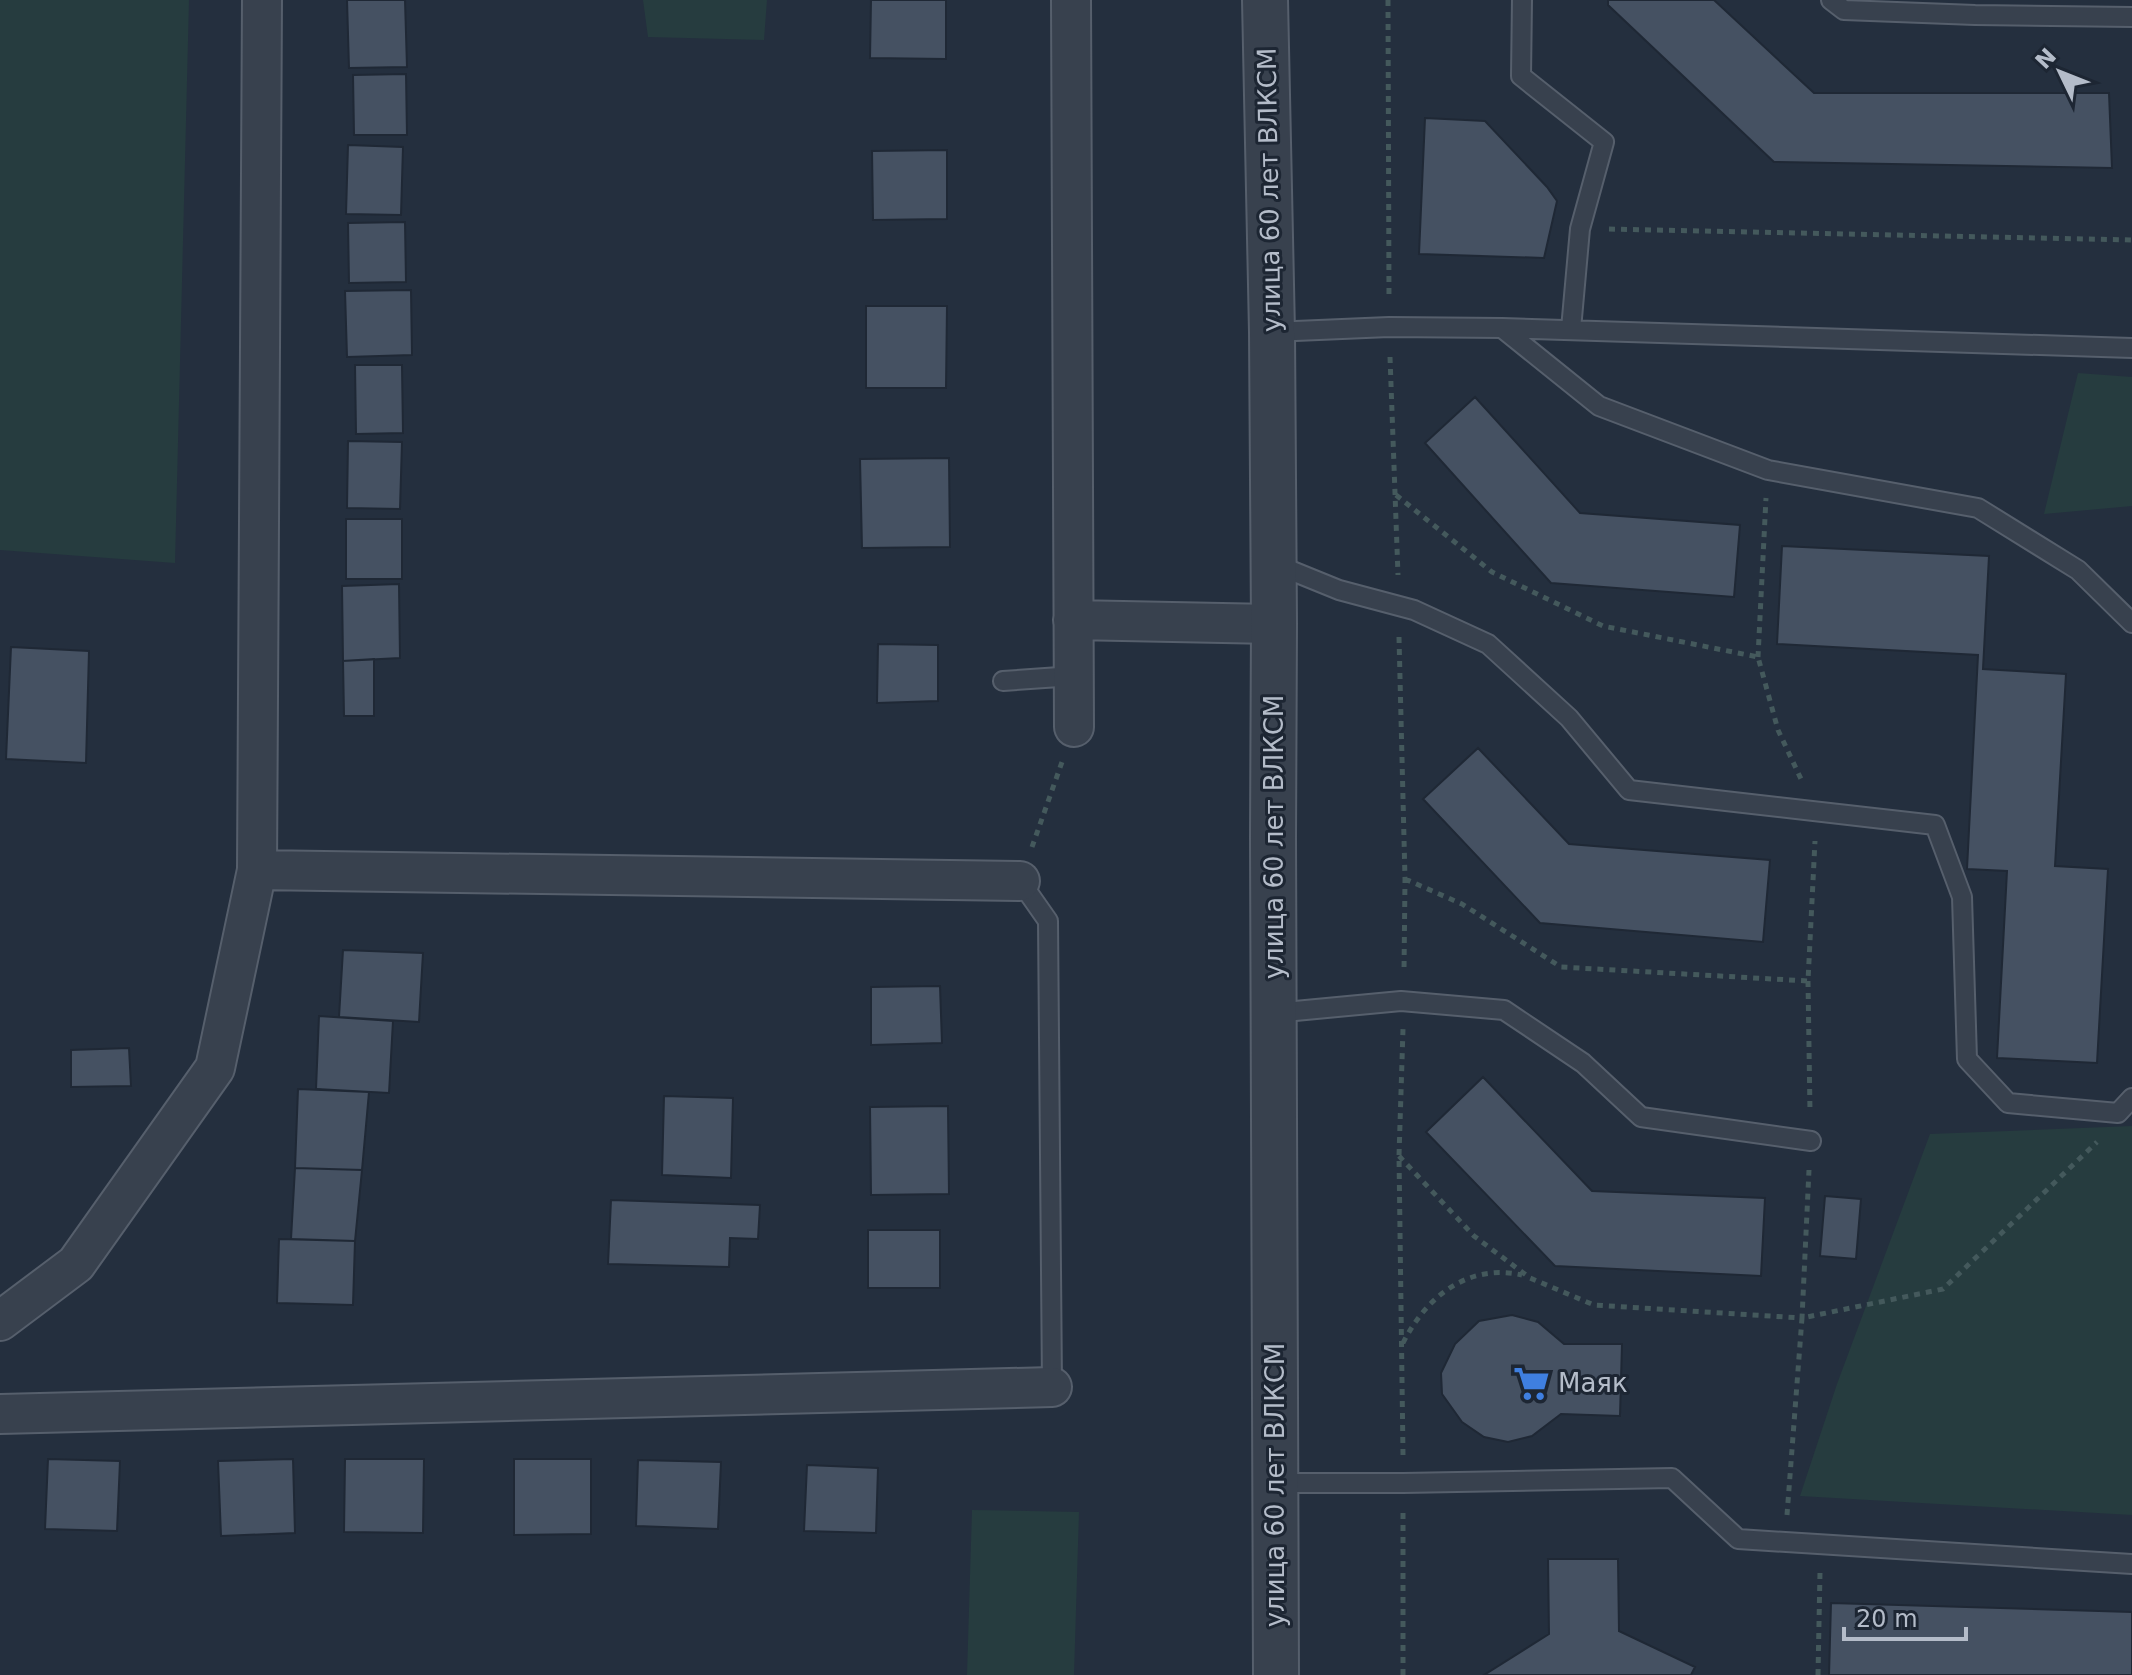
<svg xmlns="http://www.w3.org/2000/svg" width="2132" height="1675" viewBox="0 0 2132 1675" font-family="'DejaVu Sans',sans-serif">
<rect width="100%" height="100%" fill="#242f3e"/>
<path fill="#263c3f" d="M0,0H189L175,563L0,550Z
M643,0H767L764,40L648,37Z
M2078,373L2132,377V506L2044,514Z
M2132,1126V1515L1800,1496L1837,1384L1930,1134Z
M972,1510L1079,1512L1074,1675H967Z"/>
<path fill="#455162" stroke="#1f2835" stroke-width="2" d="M347,0H405L407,67L349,68Z
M871,0H946V59L870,58Z
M1608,0H1714L1814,93H2109L2112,168L1774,162L1608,5Z
M406,74L407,135H354L353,75Z
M1425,118L1485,121L1547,187L1557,201L1544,258L1419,254Z
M348,145L403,147L401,215L346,214Z
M947,150V219L873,220L872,151Z
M405,222L406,282L349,283L348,223Z
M411,290L412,355L347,357L345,291Z
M866,306H947L946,388H866Z
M355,365H402L403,433L356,434Z
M1475,397L1580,513L1740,525L1734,597L1551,583L1425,443Z
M348,441L402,442L400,509L347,508Z
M949,458L950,547L862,548L860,459Z
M346,519H402V579H346Z
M1782,546L1989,556L1983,669L2066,674L2055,866L2108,869L2097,1063L1997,1058L2007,871L1967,869L1978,655L1777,644Z
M399,584L400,658L343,661L342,586Z
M878,644L938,645V701L877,703Z
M11,647L89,651L86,763L6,759Z
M374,659V716H344L343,661Z
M1478,748L1569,844L1770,860L1763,942L1540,923L1423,799Z
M343,950L423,953L419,1022L339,1017Z
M940,986L942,1043L871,1045V987Z
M319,1016L393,1021L389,1093L316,1089Z
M129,1048L131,1086L71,1087V1050Z
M1483,1077L1592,1191L1765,1198L1761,1276L1555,1266L1426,1132Z
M298,1089L369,1092L362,1170L295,1168Z
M664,1096L733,1098L731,1178L662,1175Z
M948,1106L949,1194L871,1195L870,1107Z
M295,1168L362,1170L355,1241L291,1239Z
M1825,1196L1861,1199L1856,1259L1820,1256Z
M611,1200L760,1205L758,1239L730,1238L729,1267L608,1264Z
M868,1230H940V1288H868Z
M279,1239L355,1241L353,1305L277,1303Z
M1512,1315L1538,1322L1564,1344H1622L1620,1416L1561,1414L1532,1436L1508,1442L1484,1437L1462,1422L1442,1394L1441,1373L1455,1344L1479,1321Z
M48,1459L120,1461L117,1531L45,1529Z
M293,1459L295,1533L221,1536L218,1461Z
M345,1459H424L423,1533L344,1532Z
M514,1459H591V1534L514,1535Z
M638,1460L721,1462L718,1529L636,1526Z
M807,1465L878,1468L876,1533L804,1531Z
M1548,1559H1618L1619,1631L1695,1667L1691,1675H1484L1549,1634Z
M1831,1603L2132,1612V1675H1829Z"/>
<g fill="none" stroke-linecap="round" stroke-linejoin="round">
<defs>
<path id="service" d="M1522,0L1521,76L1604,142L1580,229L1571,329
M1831,0L1844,10L1975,15L2132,17
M1502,328L1599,406L1768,470L1978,508L2078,570L2132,623
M1272,332L1389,327L1502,328L2132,348
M1275,564L1339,590L1414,610L1488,644L1569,718L1629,790L1935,825L1962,897L1967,1059L2008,1103L2118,1113L2132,1098
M1003,681L1074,676
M1020,881L1048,921L1052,1387
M1274,1013L1401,1001L1504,1010L1583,1063L1641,1117L1811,1141
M1274,1483H1403L1672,1478L1738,1539L2132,1564"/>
<path id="minor" d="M1071,0L1074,727
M1073,620L1274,624
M257,870L1020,881
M0,1321L76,1264L215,1068L257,870L262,0
M0,1414L1052,1387"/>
<path id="tertiary" d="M1265,0L1272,332L1274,624L1273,838L1276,1675"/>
</defs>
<use href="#service" stroke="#565f6c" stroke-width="22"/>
<use href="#minor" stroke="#565f6c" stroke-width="42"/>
<use href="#tertiary" stroke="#565f6c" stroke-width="48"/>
<path stroke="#44595c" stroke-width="5" stroke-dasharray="6 6" stroke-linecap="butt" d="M1388,0L1389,299
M1609,229L2132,240
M1390,357L1398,575
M1396,495L1492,572L1603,626L1758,657L1778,730L1801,779
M1399,637L1405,879L1404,971
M1758,657L1766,498
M1032,847L1062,762
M1405,879L1462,904L1561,967L1808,981L1815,841
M1808,981L1810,1112
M1399,1156L1474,1236L1530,1278L1594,1305L1802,1318L1809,1170
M1403,1343C1426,1297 1468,1263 1522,1275
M1403,1455L1399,1156L1403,1029
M1787,1515L1802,1318L1943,1289L2097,1142
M1403,1675V1513
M1818,1675L1820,1572"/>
<use href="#service" stroke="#38414e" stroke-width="18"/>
<use href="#minor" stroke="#38414e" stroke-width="38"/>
<use href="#tertiary" stroke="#38414e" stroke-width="44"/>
</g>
<defs>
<symbol id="supermarket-bare" viewBox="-9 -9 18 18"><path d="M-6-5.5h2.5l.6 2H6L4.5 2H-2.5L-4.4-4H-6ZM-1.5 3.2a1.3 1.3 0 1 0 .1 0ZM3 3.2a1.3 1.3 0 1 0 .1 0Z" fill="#3f7fe0" stroke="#1d2633" stroke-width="2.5" paint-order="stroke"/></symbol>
</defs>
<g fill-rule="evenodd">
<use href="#supermarket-bare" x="1506" y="1358" width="51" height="51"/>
</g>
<g text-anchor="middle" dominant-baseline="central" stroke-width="6" stroke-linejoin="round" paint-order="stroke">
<g font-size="26" fill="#b4bcc9" stroke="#1d2633">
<text transform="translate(1269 190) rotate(-91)">улица 60 лет ВЛКСМ</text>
<text transform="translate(1274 837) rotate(-90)">улица 60 лет ВЛКСМ</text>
<text transform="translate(1275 1485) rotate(-90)">улица 60 лет ВЛКСМ</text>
</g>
<g font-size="26" fill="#b4bcc9" stroke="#1d2633" text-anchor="start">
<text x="1558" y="1383">Маяк</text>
</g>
</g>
<g transform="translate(2060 72) rotate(313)" stroke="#1d2633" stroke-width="6" paint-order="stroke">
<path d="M0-6L14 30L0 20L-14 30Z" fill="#b4bcc9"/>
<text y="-12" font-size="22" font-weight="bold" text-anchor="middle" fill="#b4bcc9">N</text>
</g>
<path d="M1844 1627v12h122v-12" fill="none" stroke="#b4bcc9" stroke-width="4"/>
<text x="1856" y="1627" font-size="24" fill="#b4bcc9" stroke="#1d2633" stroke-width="6" paint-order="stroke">20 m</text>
</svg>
